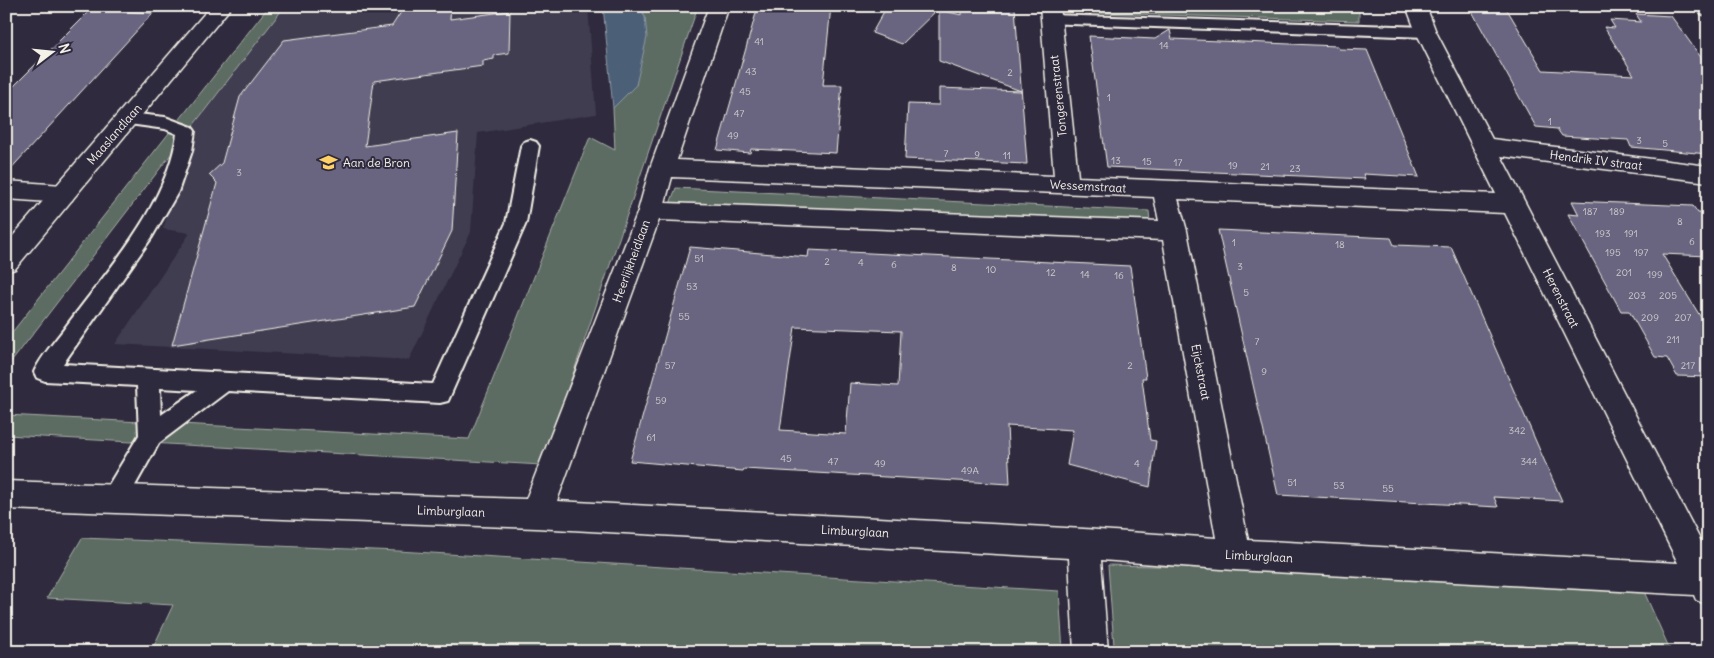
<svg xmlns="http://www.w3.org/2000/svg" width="1714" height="658" viewBox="0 0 1714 658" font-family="Delius,sans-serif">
<rect width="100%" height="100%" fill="#2f2a3d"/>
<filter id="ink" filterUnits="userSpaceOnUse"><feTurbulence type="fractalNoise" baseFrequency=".02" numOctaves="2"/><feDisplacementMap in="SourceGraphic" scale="10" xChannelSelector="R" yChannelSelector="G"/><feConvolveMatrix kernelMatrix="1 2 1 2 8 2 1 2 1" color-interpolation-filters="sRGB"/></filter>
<g filter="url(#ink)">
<path fill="#403c51" d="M285,6H588L596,114L478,133L471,232L409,360L115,344L190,233L163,229L194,125Z"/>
<path fill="#5b6c64" stroke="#a8aea6" d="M269,6H285L6,369V340Z
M640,6H698L542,465L6,435V415L469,439L590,137L615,150L613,108L636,85L645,17Z
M1066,6H1352L1359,11V21L1066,12Z
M676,188L1149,211L1151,232L668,209Z
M82,538L398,551L1059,591L1063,652H151L173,605L47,598Z
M1108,565L1637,576L1671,652H1184L1114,646Z"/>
<path fill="#4c5f77" stroke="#8f99a4" d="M603,6H640L645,17L647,37L636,85L613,108Z"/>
<path fill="#696580" stroke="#f4f1e8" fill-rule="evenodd" d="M405,6H451L450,19L510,11L509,53L494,55V59L483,61V66L374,81L365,146L458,133L452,231L415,307L172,345L217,183L209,175L222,163L240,97L284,40L392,26Z
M758,6H831L823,85H842L836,153L751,149L750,153L717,150Z
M887,6H941L902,44L872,33Z
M962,6L1015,8L1027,164L905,159L908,104L939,105V88L1021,91L939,61V10L962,15Z
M1469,6H1505L1543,70L1634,75L1604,27L1615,28L1610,20L1641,22L1636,14L1671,16L1708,67V154L1631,147L1628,140L1562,136L1557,129L1536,127Z
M91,9L153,13L6,174V94Z
M1170,30L1172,39L1337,46L1339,49L1367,50L1419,177L1363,174L1365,179L1107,167L1089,36L1155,39Z
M1572,201L1693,206L1698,213L1708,214V256L1662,254L1708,329V377L1677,376L1667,358L1655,357L1629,311H1621L1568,214L1579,215Z
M1218,230L1391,238L1394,245L1451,247L1562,501L1494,497L1498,507L1278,495Z
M690,247L808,257L809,250L1130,266L1146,378H1142L1150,440L1156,441L1150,487L1067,465L1073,430L1007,426L1010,484L744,469L743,471L630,461ZM795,327L901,331L898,386L850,383L846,434L780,430Z"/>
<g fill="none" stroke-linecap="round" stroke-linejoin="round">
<defs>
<path id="service" d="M1050,15L1426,27L1432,29L1434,32L1432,35L1426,37L1044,23L1042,20L1044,17Z
M128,113L165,117L192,127L195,131L192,151L178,192L152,237L63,364L433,384L506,223L521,146L524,142L530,140L536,142L539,146L526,223L448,401L440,403L228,391L159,443L123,507L114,510L105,507L102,499L105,491L139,435L137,386L45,381L37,378L34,372C42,355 56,340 67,325C110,267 166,207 177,134L165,129L122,123L119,119L122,115ZM160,388L197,390L161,415Z"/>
<path id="minor" d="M709,6H729L677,160L1054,176L1040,6H1060L1078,177L1496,194L1416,32L1406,6H1426L1436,32L1492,139L1708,166V182L1501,156L1708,555V605L1696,600L1694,595L1235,570L1101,560L1108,652H1074L1069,558L536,528L6,509V481L526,499L638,211L650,168ZM672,177L1154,197L1159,221L665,203ZM1178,199L1505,213L1678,563L1248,540L1187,231ZM659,220L1163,240L1216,538L1084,529L557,501Z
M1695,6H1708V16L1701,14Z
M6,181L63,185L72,188L75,194L72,200L63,203L6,199Z"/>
<path id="tertiary" d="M211,6H232L15,269L6,272V244Z"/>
</defs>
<use href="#service" stroke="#f4f1e8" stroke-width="4"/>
<use href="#minor" stroke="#f4f1e8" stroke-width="3"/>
<use href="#tertiary" stroke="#f4f1e8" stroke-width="3"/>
<use href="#service" fill="#2f2a3d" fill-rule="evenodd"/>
<use href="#minor" fill="#2f2a3d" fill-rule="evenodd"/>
<use href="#tertiary" fill="#2f2a3d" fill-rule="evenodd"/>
</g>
</g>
<defs>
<symbol id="school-bare" viewBox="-9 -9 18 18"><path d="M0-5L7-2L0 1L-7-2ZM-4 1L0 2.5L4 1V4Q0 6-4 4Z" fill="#ffd166" stroke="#2f2a3d" stroke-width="2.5" paint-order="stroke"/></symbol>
</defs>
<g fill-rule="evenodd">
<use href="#school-bare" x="316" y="150" width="25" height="25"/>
</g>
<g text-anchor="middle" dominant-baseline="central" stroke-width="4" stroke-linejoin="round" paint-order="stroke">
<g font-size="10" fill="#d1cece">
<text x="759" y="41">41</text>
<text x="1164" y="45">14</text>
<text x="751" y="71">43</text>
<text x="1010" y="72">2</text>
<text x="745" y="91">45</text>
<text x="1109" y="97">1</text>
<text x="739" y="113">47</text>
<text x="1550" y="121">1</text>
<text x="733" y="135">49</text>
<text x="1639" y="140">3</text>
<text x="1665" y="143">5</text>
<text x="946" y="153">7</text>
<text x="977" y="154">9</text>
<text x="1007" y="155">11</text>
<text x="1116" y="160">13</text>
<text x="1147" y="161">15</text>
<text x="1178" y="162">17</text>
<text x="1233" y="165">19</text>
<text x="1265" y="166">21</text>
<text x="1295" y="168">23</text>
<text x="239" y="172">3</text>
<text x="1590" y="211">187</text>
<text x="1617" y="211">189</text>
<text x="1680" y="221">8</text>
<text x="1603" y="233">193</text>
<text x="1631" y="233">191</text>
<text x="1692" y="241">6</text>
<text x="1234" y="242">1</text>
<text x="1340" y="244">18</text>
<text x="1613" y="252">195</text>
<text x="1641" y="252">197</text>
<text x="699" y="258">51</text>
<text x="827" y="261">2</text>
<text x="861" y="262">4</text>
<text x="894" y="264">6</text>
<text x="1240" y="266">3</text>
<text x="954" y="267">8</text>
<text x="991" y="269">10</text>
<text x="1051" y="272">12</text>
<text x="1624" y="272">201</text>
<text x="1085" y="274">14</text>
<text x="1655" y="274">199</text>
<text x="1119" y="275">16</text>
<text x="692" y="286">53</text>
<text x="1246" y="292">5</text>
<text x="1637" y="295">203</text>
<text x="1668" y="295">205</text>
<text x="684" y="316">55</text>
<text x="1650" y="317">209</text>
<text x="1683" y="317">207</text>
<text x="1673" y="339">211</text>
<text x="1257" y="341">7</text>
<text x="670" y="365">57</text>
<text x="1130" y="365">2</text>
<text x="1688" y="365">217</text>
<text x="1264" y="371">9</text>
<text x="661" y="400">59</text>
<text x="1517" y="430">342</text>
<text x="651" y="437">61</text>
<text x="786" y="458">45</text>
<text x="833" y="461">47</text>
<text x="1529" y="461">344</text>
<text x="880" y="463">49</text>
<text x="1137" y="463">4</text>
<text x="970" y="470">49A</text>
<text x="1292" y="482">51</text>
<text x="1339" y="485">53</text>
<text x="1388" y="488">55</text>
</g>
<g font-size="12" fill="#f4f1e8" stroke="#2f2a3d">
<text transform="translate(1058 96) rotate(-96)">Tongerenstraat</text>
<text transform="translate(114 134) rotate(-49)">Maaslandlaan</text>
<text transform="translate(1596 160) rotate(7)">Hendrik IV straat</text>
<text transform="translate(1088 186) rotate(3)">Wessemstraat</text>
<text transform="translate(631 261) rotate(-70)">Heerlijkheidlaan</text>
<text transform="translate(1561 298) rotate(63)">Herenstraat</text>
<text transform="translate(1201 372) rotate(79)">Eijckstraat</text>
<text transform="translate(451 511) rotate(2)">Limburglaan</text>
<text transform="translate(855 531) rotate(3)">Limburglaan</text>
<text transform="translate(1259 556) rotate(3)">Limburglaan</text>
</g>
<g font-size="12" fill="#f4f1e8" stroke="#2f2a3d" text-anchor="start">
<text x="343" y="162">Aan de Bron</text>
</g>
</g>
<rect width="1714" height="658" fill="none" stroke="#2f2a3d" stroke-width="25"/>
<rect x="12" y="12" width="1689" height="633" fill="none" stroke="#f4f1e8" stroke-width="2" filter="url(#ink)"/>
<g transform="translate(52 52) rotate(74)" stroke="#2f2a3d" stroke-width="4" paint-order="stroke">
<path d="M0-4L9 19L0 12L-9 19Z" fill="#f4f1e8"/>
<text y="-8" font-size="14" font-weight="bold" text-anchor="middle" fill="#f4f1e8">N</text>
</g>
</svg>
